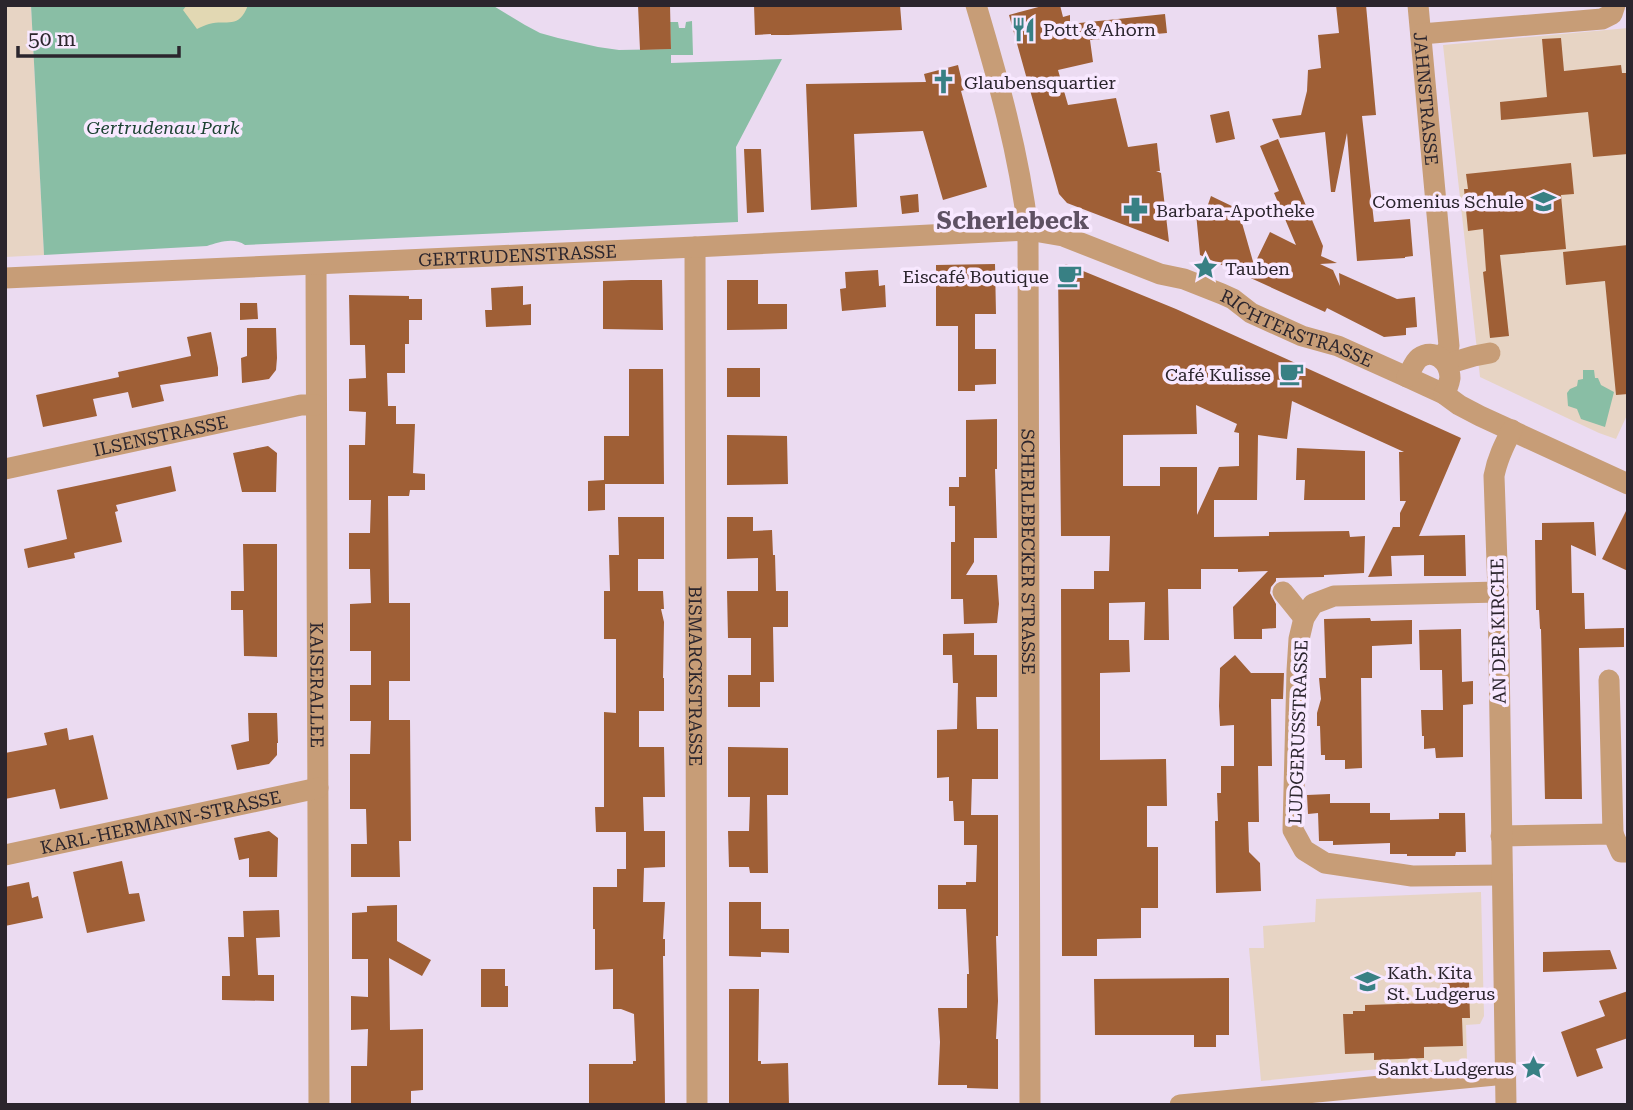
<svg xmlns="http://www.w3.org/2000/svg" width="1633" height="1110" viewBox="0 0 1633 1110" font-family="'Roboto Serif',serif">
<rect width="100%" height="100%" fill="#ebdbf1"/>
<path fill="#e7d4c4" d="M5,5H31L44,255L5,257Z
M1628,28V413L1616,439L1599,433L1480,377L1443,45Z
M1481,892L1484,1016L1480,1024L1466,1025L1467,1060L1261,1081L1249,948H1264L1263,926L1315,922L1316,899Z"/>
<path fill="#89bea5" d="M31,5H492L525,25L540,33L558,38L598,47L619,50L671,49L670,22H678L679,28H685L686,22L692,21L693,55H671V63L782,59L736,147L738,222L245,245C234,237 219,242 207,246L44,255Z
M1583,370H1594L1595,378H1598L1601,385L1614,392L1605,427L1581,419L1577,409L1568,406L1567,393L1570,389L1577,386L1578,380L1583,379Z"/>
<path fill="#e2d8b3" d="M187,5H248C239,30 227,19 209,24C205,25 201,27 197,29L183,10Z"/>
<path fill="#9f5f36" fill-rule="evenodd" d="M638,5H670L671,49L640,50Z
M754,5H900L902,30L788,35H771V34L755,35Z
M1046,5H1060L1063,17L1070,15V24L1165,14L1167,33L1090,40L1093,62L1058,70L1068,105L1116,98L1128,147L1157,143L1160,171H1156L1161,173L1169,242L1067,203L1059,194L1009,15Z
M1336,5H1366L1376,115L1362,116L1374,222L1410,219L1413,256L1405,257V258L1357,261L1347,133L1335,192H1331L1325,132L1280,138L1272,119L1301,115L1307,91L1308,70L1321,68L1318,35L1339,33Z
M1561,38L1564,71L1621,65L1622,73H1628V154L1593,157L1588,112L1501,120L1500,102L1547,97L1542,39Z
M958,65L964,90L961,91L987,187L943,200L923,131L854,134L857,207L811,210L806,84L926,82L924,74Z
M1229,111L1235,139L1216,143L1210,115Z
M1278,139L1323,246L1321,256L1337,263L1320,264L1333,270L1340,286L1339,273L1397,299L1415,297L1417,327L1406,328V335L1384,337L1327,308L1325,312L1200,255L1196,213L1204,216L1211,196L1238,209L1254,265L1270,232L1296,245L1274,193L1279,191L1260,146Z
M744,149H761L764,212L747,213Z
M1571,163L1574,194L1561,195L1566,249L1500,255L1509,336L1490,338L1483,272L1486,271L1483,229L1468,231L1464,189H1468L1466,174Z
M918,194L919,212L902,214L900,196Z
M1628,245V394L1616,395L1605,281L1566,285L1563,252Z
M995,264L996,314H975V349H996V384L975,385V391H958V326H936V265Z
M1066,264L1176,309L1461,438L1419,536L1465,535L1466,576H1424V555L1391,556L1392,576L1368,577L1393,527H1400V513L1406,501H1400L1399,452H1404L1292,401L1287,439L1258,435L1257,500H1214V537L1269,536V532L1349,531L1350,537L1365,536L1364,573L1324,575V577L1276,578V581L1271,587L1270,593L1276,604V628L1262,629V639H1234L1233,607L1268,571L1238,572V569H1201V589H1168L1169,640H1144L1145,602L1109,603V640H1129L1130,672L1100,673V760L1166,759L1167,806H1147V847H1158V908H1141V938L1097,939V956H1062L1061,589H1094V571H1109L1110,536H1061L1058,269ZM1196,405L1237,424L1234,432L1239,433V466L1219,467L1197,515V467H1160V486H1123V435L1197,434Z
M878,270L879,286L885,285L886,307L842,311L840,289L846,288L845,272Z
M631,280H662L663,330L603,329V281Z
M727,280H758V304H787V329L727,330Z
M523,286V305L531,304V325L486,327L485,310H492L491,288Z
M349,295L409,296V299H422V320H409V344H405V373H387L388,406H396V424H415L413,473L425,474V490H410L409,496H388L389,603H410V681H389V720H410L411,841H399L400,877H351V844H367L366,809H350V754H370L371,721H350V685H371V651H350V604L371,603L370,569H349V533H370L371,500H349V445H365L366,412L349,411V379L366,378L365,345H350Z
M240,303H257L258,319L240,320Z
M247,328H276L277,358L276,370L269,379L242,383L241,358L247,356Z
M211,332L218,368V376L160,385L164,401L132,408L128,392L93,399L97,416L43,427L36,395L119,377L118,372L191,356L187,337Z
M727,368H760V397H727Z
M629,369H663L664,484H605V510L588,511V481L604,480V436H629Z
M997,419V469H995L997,538H974V562L966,575H997L999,604L997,623L964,624L963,599H951V542H955V506H949V487H959V477H966V420Z
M727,435L787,436L788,484L727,485Z
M268,446L277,453L276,492H242L233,453Z
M1297,448L1365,451V500H1304L1305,480H1296Z
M171,466L176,491L116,505L118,511L115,512L122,542L74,553L75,558L28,568L24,549L67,539L57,490Z
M1628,507V571L1602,559Z
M618,517H664V559H638V591H663L664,609H661L664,622L663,678H664V711H639V747H664L665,797H643L644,831H665V867L644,868L643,902H665L663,939H665V956H663L665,1105H589V1064H633V1061H636L634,1014L621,1009H613V969L595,970V929H593V887H617V869H626V832H596L595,807H604V712L616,713V639H604V591H610L609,555H619Z
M727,517H753V531L772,530L773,555H775L776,591H788V627H773L774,682H760V707H728V675H751V638H728L727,591H758V558L727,559Z
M1594,522L1596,556L1571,545L1572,593H1584L1585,629L1624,628V647L1579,648L1582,799H1545L1541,629H1540L1539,610H1536L1535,540H1542V523Z
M243,544H277V657L244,656L243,610H231V591H244Z
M1370,618L1371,621L1412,620V644L1372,646V678H1361L1362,768L1345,769V760H1325V755H1321L1320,726H1317V713L1321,699L1319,678H1326L1324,619Z
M1461,629L1462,682L1473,681V704L1463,705V757L1436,758L1435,748L1424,749V736H1422L1421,710H1443L1442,670H1420L1419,630Z
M974,633V655H997V697H976L977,729H998V779H972L971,815H998V936H996L998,1001L996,1039H998V1089L967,1088V1085H938L940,1042L938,1008H967V974H969L966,909H938V885H966V882H976L977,845H964V821H954L953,801H949V777L937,778V730L957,729L958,683H953L952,655H943V634Z
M1235,655L1251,673H1284L1283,699H1271L1272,766H1258L1259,822H1248L1249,852L1260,863L1261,891L1216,893L1215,821H1218L1217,793H1221V766H1234V725L1220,726L1219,706L1220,668Z
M248,713H277L278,743H277V755L269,764L237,770L231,745L249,741Z
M67,728L69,740L93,735L108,799L60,809L55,789L5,799V753L47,745L44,733Z
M728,747L788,748V795H767L768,873H750L749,867H729L728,831H749L750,797H728Z
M1330,794V803H1370V813H1390V820L1439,819V813H1465L1466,852H1456L1455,856H1407V854H1390V843L1333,845V841H1319L1318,813L1308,814L1307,795Z
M269,831L278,838L277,877H249V858L239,860L234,838Z
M122,861L129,894L139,893L145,921L87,933L73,872Z
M29,882L32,898L38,896L43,918L5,926V887Z
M729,902H761V929H789V953L761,952V957L729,956Z
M397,905V941L431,960L422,976L389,958L390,1030L423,1029V1090L411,1091V1105H351V1066H367L368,1029L351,1030V996L368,997V959H352V913L367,912V906Z
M279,910L280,937L256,938L258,975H274V1001L222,1000V976H230L228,937H244L243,911Z
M1610,950L1617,969L1543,972V952Z
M481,969H505V986H508V1007H481Z
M1229,978V1035H1216V1047H1194V1035H1095L1094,979Z
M1469,982L1470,1018H1462L1463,1046L1424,1047V1058L1374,1060V1053L1345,1054L1343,1014H1353V1011H1365V1005L1429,1003L1428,997H1442V983Z
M729,989H759L758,1061H761V1064L788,1063L789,1105H729Z
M1628,991V1038L1596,1049L1603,1068L1577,1077L1561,1032L1605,1016L1599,1001Z"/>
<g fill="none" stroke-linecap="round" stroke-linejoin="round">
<g stroke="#c79d77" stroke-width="21">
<path id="s1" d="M976,5C998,79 1019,153 1028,230L1030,1105"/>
<path id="s2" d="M1418,5L1449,346L1442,358"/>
<path d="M1421,34L1602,19L1612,14L1615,5"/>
<path id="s3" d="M695,247L697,1105"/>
<path id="s4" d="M316,265L319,1105"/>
<path id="s5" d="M5,278L695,247L1028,230L1063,236L1160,274L1184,279L1222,294L1233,299L1251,313L1302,336L1338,346L1407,377L1444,394L1459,405L1480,416L1628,484"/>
<path d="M1447,364L1474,356L1490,353"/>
<path d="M1407,377C1411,371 1414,362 1419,358C1434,347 1450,362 1450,378C1449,384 1447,389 1444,394"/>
<path id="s6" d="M5,469L301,405H316"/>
<path d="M1283,592L1304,618"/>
<path d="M1498,592L1334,596L1313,604L1304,618L1299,639L1297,671L1293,830L1304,850L1325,863L1412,876L1502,875"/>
<path d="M1609,680L1613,834"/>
<path d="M1501,836L1613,834L1621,852H1628"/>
<path id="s7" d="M5,855L318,788"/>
<path d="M1180,1105L1506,1074"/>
<path d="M1506,1105L1498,592L1494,476C1497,459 1504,445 1512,430"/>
</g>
</g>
<defs>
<symbol id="restaurant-bare" viewBox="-9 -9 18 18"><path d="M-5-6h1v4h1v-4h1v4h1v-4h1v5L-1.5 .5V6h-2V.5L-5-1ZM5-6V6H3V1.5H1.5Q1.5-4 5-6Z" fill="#388084" stroke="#f8e8ff" stroke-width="2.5" paint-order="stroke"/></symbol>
<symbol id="church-bare" viewBox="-9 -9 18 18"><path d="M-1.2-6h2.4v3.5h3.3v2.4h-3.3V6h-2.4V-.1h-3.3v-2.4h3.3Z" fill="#388084" stroke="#f8e8ff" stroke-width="2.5" paint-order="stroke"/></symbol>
<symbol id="school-bare" viewBox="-9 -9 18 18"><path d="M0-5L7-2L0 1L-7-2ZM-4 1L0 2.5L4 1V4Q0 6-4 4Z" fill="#388084" stroke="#f8e8ff" stroke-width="2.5" paint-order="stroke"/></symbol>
<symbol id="pharmacy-bare" viewBox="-9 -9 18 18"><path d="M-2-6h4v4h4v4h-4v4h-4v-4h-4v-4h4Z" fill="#388084" stroke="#f8e8ff" stroke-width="2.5" paint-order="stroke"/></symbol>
<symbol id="sight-bare" viewBox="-9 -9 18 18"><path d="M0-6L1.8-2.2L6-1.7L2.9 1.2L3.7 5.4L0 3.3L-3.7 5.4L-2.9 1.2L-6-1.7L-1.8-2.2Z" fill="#388084" stroke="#f8e8ff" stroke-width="2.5" paint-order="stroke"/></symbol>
<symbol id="cafe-bare" viewBox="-9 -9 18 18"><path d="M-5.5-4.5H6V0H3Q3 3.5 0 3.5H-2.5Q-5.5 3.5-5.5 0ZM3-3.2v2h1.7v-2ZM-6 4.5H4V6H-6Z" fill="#388084" stroke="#f8e8ff" stroke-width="2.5" paint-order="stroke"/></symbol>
</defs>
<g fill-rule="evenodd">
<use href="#restaurant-bare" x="1006" y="12" width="35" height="35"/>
<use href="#church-bare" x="926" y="64" width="35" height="35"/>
<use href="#school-bare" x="1526" y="184" width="35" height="35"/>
<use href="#pharmacy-bare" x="1118" y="192" width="35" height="35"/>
<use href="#sight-bare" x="1188" y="250" width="35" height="35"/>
<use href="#cafe-bare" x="1052" y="258" width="35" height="35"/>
<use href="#cafe-bare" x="1274" y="356" width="35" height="35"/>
<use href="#school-bare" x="1350" y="964" width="35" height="35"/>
<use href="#sight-bare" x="1516" y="1050" width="35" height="35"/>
</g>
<g text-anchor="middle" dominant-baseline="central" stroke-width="7" stroke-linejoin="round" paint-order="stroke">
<g font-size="18" fill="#2b252d" stroke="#f8e8ff" text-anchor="start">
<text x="1043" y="29">Pott &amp; Ahorn</text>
<text x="964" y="82">Glaubensquartier</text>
<text x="1524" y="201" text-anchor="end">Comenius Schule</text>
<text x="1156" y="210">Barbara-Apotheke</text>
<text x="1225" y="268">Tauben</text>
<text x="1049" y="276" text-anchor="end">Eiscafé Boutique</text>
<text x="1271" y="374" text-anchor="end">Café Kulisse</text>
<text x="1387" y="972">Kath. Kita<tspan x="1387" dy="21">St. Ludgerus</tspan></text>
<text x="1514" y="1068" text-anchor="end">Sankt Ludgerus</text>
</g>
<g font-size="18" fill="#2b252d" stroke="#f8e8ff">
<text stroke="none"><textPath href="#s2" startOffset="94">JAHNSTRASSE</textPath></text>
<text stroke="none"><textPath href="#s5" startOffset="513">GERTRUDENSTRASSE</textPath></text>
<text stroke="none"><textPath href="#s5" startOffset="1312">RICHTERSTRASSE</textPath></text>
<text stroke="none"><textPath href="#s6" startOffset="159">ILSENSTRASSE</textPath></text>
<text stroke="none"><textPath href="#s1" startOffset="553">SCHERLEBECKER STRASSE</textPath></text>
<text transform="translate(1498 631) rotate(-91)">AN DER KIRCHE</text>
<text stroke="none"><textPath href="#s3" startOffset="429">BISMARCKSTRASSE</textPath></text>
<text stroke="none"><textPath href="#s4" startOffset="420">KAISERALLEE</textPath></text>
<text transform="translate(1298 732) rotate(-88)">LUDGERUSSTRASSE</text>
<text stroke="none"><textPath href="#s7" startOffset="159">KARL-HERMANN-STRASSE</textPath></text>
</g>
<g font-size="18" font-style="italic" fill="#1c4232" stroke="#f8e8ff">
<text x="163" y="127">Gertrudenau Park</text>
</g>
<g font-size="24" font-weight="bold" fill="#5e5163" stroke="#f8e8ff">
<text x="1013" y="221">Scherlebeck</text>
</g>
</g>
<rect width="1633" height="1110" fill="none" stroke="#2b252d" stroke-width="14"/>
<path d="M18 46v10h161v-10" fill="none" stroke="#2b252d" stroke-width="3.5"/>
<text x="28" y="46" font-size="21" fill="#2b252d" stroke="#f8e8ff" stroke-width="5" paint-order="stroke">50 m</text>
</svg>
